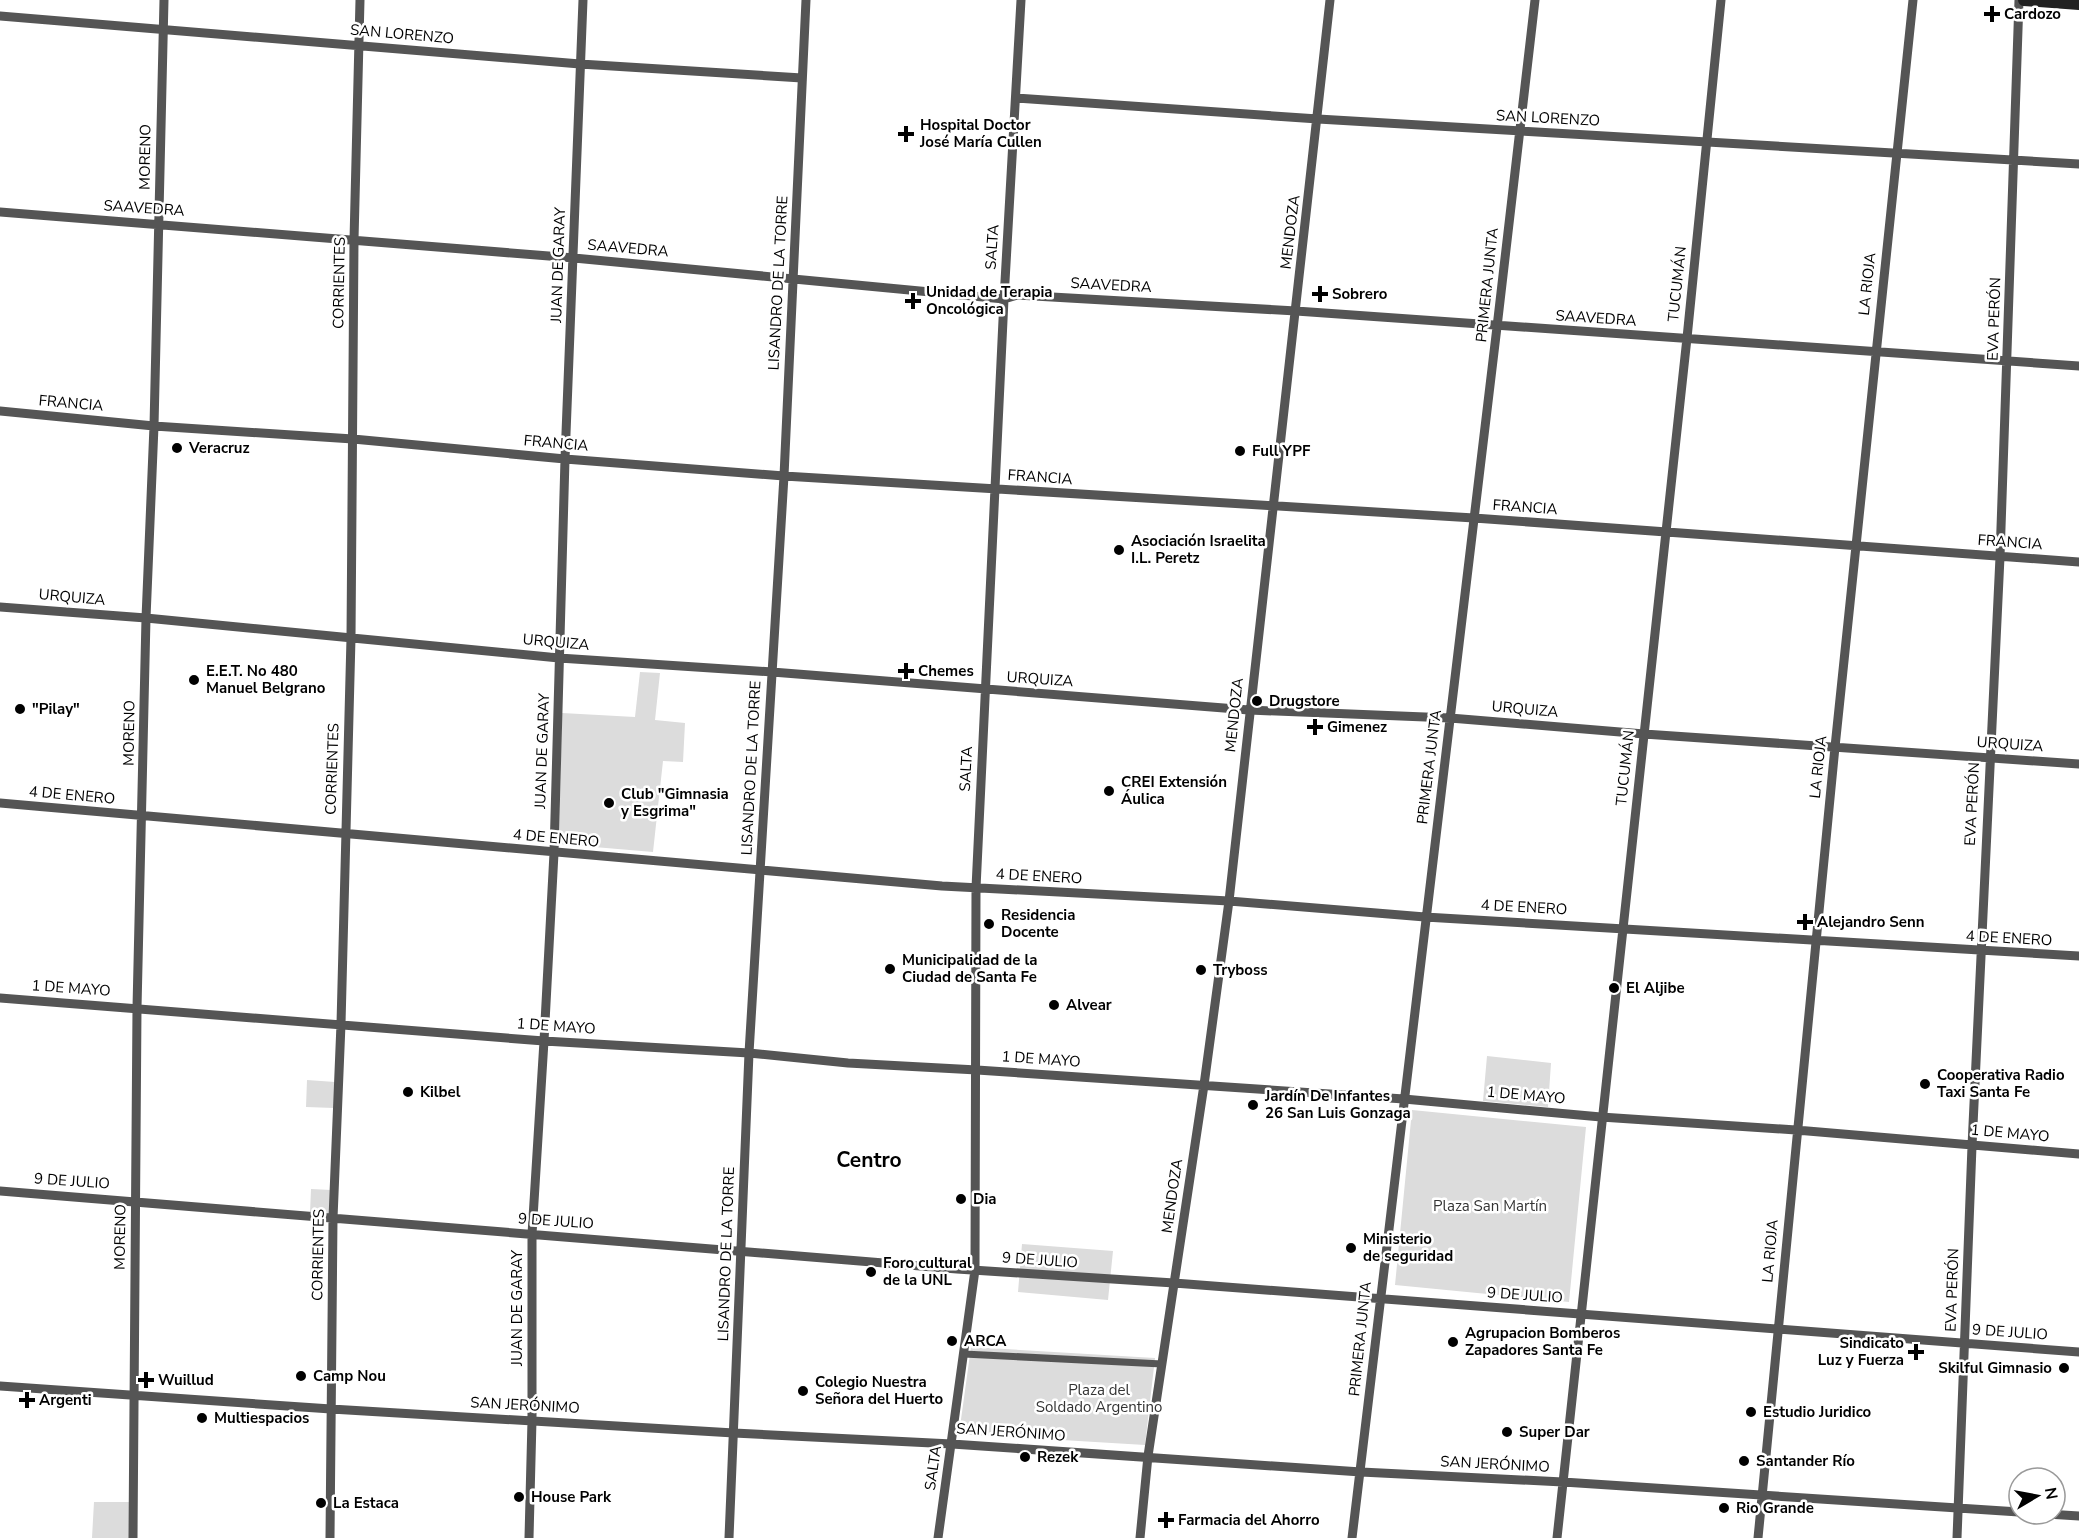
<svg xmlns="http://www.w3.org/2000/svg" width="2079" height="1538" viewBox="0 0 2079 1538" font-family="'Nunito Sans',sans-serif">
<rect width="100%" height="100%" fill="#fff"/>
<path fill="#dcdcdc" d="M640,672L660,673L655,720L685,723L683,762L663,761L653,852L559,844L562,713L635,717Z
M1487,1056L1551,1063L1548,1107L1483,1101Z
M307,1080L335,1082L334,1108L306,1107Z
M1412,1110L1586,1127L1569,1302L1395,1285Z
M311,1189L331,1190V1214L310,1213Z
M1022,1244L1113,1251L1108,1300L1018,1292Z
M971,1347L1155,1358L1145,1445L959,1434Z
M94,1502H130V1538H92Z"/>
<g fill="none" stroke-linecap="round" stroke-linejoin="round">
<path stroke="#555" stroke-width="7" d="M964,1354L1162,1364"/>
<path stroke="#555" stroke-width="9" d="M0,16L580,64L802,78
M1016,98L1318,119L2079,164
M0,212L574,258L1004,299L1017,295L1296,311L2079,366
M0,411L154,426L353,439L565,459L784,476L1474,518L2079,562
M0,607L146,618L559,658L772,672L1249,710L1450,718L1644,734L2079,764
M0,803L942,886L1229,901L1425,917L2079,956
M0,998L544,1041L749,1053L848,1063L977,1070L1404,1099L1601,1117L1796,1130L2079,1154
M0,1191L957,1269L1174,1283L2079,1352
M0,1386L331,1409L734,1433L952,1444L1361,1472L1563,1482L2019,1512
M2047,1514L2079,1516
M133,1538L137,1008L146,618L154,426L164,0
M330,1538L333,1218L341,1024L351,638L354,240L360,0
M529,1538L532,1420V1234L544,1041L554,853L565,459L583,0
M729,1538L749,1053L784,476L806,0
M938,1538L975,1270L976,888L1004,299L1021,0
M1140,1538L1148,1456L1204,1085L1229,901L1330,0
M1352,1538L1497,327L1535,0
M1557,1538L1687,338L1721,0
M1758,1538L1835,747L1913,0
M1957,1538L1972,1146L2000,557L2019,0"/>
<path stroke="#222" stroke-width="12" d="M2024,0L2079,4"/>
</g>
<g fill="#000" stroke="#fff" stroke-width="2">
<path d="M1989 5h6v6h6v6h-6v6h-6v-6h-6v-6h6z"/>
<path d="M903 125h6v6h6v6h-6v6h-6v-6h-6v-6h6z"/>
<path d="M1317 285h6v6h6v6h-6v6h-6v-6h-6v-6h6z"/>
<path d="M910 292h6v6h6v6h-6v6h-6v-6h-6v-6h6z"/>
<circle cx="177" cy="448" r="6"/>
<circle cx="1240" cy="451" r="6"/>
<circle cx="1119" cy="550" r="6"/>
<path d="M903 662h6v6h6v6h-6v6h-6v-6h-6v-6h6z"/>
<circle cx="194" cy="680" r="6"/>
<circle cx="1257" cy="701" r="6"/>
<circle cx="20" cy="709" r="6"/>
<path d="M1312 718h6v6h6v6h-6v6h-6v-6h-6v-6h6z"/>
<circle cx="1109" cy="791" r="6"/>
<circle cx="609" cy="803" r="6"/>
<path d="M1802 913h6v6h6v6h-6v6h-6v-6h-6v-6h6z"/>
<circle cx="989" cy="924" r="6"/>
<circle cx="890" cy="969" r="6"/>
<circle cx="1201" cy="970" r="6"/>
<circle cx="1614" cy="988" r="6"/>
<circle cx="1054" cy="1005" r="6"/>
<circle cx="1925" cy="1084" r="6"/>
<circle cx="408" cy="1092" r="6"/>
<circle cx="1253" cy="1105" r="6"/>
<circle cx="961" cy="1199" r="6"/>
<circle cx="1351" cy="1248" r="6"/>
<circle cx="871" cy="1272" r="6"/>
<circle cx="952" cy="1341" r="6"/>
<circle cx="1453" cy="1342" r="6"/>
<path d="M1913 1343h6v6h6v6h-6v6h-6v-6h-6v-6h6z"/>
<circle cx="2064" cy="1368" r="6"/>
<circle cx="301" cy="1376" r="6"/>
<path d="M143 1371h6v6h6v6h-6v6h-6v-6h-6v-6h6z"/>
<circle cx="803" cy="1391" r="6"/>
<path d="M24 1391h6v6h6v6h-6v6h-6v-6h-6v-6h6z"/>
<circle cx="1751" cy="1412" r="6"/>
<circle cx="202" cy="1418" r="6"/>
<circle cx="1507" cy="1432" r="6"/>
<circle cx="1025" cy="1457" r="6"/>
<circle cx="1744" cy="1461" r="6"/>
<circle cx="519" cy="1497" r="6"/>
<circle cx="321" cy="1503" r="6"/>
<circle cx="1724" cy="1508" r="6"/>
<path d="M1163 1511h6v6h6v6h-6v6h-6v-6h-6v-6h6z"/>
</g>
<g text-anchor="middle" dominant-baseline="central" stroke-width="5" stroke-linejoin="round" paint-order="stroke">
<g font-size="15" font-weight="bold" fill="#000" stroke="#fff" text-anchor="start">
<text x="2004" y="14">Cardozo</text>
<text x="920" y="125">Hospital Doctor<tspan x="920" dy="17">José María Cullen</tspan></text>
<text x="926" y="292">Unidad de Terapia<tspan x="926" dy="17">Oncológica</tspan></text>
<text x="1332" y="294">Sobrero</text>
<text x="189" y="448">Veracruz</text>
<text x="1252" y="451">Full YPF</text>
<text x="1131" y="541">Asociación Israelita<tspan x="1131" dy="17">I.L. Peretz</tspan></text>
<text x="206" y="671">E.E.T. No 480<tspan x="206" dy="17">Manuel Belgrano</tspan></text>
<text x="918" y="671">Chemes</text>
<text x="1269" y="701">Drugstore</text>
<text x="32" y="709">"Pilay"</text>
<text x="1327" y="727">Gimenez</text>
<text x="1121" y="782">CREI Extensión<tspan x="1121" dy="17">Áulica</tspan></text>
<text x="621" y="794">Club "Gimnasia<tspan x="621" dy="17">y Esgrima"</tspan></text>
<text x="1001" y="915">Residencia<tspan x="1001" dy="17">Docente</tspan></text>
<text x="1817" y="922">Alejandro Senn</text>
<text x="902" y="960">Municipalidad de la<tspan x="902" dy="17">Ciudad de Santa Fe</tspan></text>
<text x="1213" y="970">Tryboss</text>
<text x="1626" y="988">El Aljibe</text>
<text x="1066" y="1005">Alvear</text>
<text x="1937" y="1075">Cooperativa Radio<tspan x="1937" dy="17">Taxi Santa Fe</tspan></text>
<text x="420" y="1092">Kilbel</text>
<text x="1265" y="1096">Jardín De Infantes<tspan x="1265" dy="17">26 San Luis Gonzaga</tspan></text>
<text x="973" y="1199">Dia</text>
<text x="1363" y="1239">Ministerio<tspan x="1363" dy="17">de seguridad</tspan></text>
<text x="883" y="1263">Foro cultural<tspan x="883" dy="17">de la UNL</tspan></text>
<text x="1465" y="1333">Agrupacion Bomberos<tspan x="1465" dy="17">Zapadores Santa Fe</tspan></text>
<text x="964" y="1341">ARCA</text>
<text x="1904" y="1343" text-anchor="end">Sindicato<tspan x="1904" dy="17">Luz y Fuerza</tspan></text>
<text x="2052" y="1368" text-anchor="end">Skilful Gimnasio</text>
<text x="313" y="1376">Camp Nou</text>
<text x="158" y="1380">Wuillud</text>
<text x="815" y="1382">Colegio Nuestra<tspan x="815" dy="17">Señora del Huerto</tspan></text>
<text x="39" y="1400">Argenti</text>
<text x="1763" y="1412">Estudio Juridico</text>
<text x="214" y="1418">Multiespacios</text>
<text x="1519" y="1432">Super Dar</text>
<text x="1037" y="1457">Rezek</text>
<text x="1756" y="1461">Santander Río</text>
<text x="531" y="1497">House Park</text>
<text x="333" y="1503">La Estaca</text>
<text x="1736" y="1508">Rio Grande</text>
<text x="1178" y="1520">Farmacia del Ahorro</text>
</g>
<g font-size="15" fill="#000" stroke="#fff">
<text transform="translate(402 34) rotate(5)">SAN LORENZO</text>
<text transform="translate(1548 118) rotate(3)">SAN LORENZO</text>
<text transform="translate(145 157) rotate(-89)">MORENO</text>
<text transform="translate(144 208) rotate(4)">SAAVEDRA</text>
<text transform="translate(1290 232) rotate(-83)">MENDOZA</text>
<text transform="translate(992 247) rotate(-86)">SALTA</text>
<text transform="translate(628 248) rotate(5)">SAAVEDRA</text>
<text transform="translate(558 265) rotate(-88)">JUAN DE GARAY</text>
<text transform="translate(339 283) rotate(-89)">CORRIENTES</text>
<text transform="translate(778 283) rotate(-87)">LISANDRO DE LA TORRE</text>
<text transform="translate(1677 284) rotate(-84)">TUCUMÁN</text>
<text transform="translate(1867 284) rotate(-84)">LA RIOJA</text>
<text transform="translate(1111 285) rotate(3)">SAAVEDRA</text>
<text transform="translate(1487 285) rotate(-84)">PRIMERA JUNTA</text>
<text transform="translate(1596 318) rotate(4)">SAAVEDRA</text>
<text transform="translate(1994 319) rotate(-88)">EVA PERÓN</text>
<text transform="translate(71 403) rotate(5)">FRANCIA</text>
<text transform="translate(556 443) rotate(5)">FRANCIA</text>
<text transform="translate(1040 477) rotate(4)">FRANCIA</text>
<text transform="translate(1525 507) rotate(4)">FRANCIA</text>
<text transform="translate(2010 542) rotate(4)">FRANCIA</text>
<text transform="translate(72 597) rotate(5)">URQUIZA</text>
<text transform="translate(556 642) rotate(5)">URQUIZA</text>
<text transform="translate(1040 679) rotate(4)">URQUIZA</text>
<text transform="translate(1525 709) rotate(5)">URQUIZA</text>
<text transform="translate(1234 715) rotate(-84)">MENDOZA</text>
<text transform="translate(129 733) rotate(-89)">MORENO</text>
<text transform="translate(2010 744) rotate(4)">URQUIZA</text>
<text transform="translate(542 751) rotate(-88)">JUAN DE GARAY</text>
<text transform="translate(1429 767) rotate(-83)">PRIMERA JUNTA</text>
<text transform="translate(1818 767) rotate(-84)">LA RIOJA</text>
<text transform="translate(751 768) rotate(-87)">LISANDRO DE LA TORRE</text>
<text transform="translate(1625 768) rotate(-84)">TUCUMÁN</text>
<text transform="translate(332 769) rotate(-88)">CORRIENTES</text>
<text transform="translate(966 769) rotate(-87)">SALTA</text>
<text transform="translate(72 795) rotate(5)">4 DE ENERO</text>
<text transform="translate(1972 804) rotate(-87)">EVA PERÓN</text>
<text transform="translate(556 838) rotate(5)">4 DE ENERO</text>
<text transform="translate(1039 876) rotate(3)">4 DE ENERO</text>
<text transform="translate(1524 907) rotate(3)">4 DE ENERO</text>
<text transform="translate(2009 938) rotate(3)">4 DE ENERO</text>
<text transform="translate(71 988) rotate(4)">1 DE MAYO</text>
<text transform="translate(556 1026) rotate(4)">1 DE MAYO</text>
<text transform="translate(1041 1059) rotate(4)">1 DE MAYO</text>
<text transform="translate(1526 1095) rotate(5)">1 DE MAYO</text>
<text transform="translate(2010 1133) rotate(5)">1 DE MAYO</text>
<text transform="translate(72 1181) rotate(4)">9 DE JULIO</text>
<text transform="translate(1172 1196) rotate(-82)">MENDOZA</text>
<text transform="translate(556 1221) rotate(4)">9 DE JULIO</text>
<text transform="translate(120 1237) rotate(-89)">MORENO</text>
<text transform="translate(1770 1251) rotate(-85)">LA RIOJA</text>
<text transform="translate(726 1254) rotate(-88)">LISANDRO DE LA TORRE</text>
<text transform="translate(318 1255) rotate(-89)">CORRIENTES</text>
<text transform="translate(1040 1260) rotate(4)">9 DE JULIO</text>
<text transform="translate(1952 1290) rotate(-88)">EVA PERÓN</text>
<text transform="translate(1525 1295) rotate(4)">9 DE JULIO</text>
<text transform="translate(517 1308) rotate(-90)">JUAN DE GARAY</text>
<text transform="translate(2010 1332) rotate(4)">9 DE JULIO</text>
<text transform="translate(1360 1339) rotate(-84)">PRIMERA JUNTA</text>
<text transform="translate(525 1405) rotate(3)">SAN JERÓNIMO</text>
<text transform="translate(1011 1432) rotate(4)">SAN JERÓNIMO</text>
<text transform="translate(1495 1464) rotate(3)">SAN JERÓNIMO</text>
<text transform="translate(933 1468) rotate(-82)">SALTA</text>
</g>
<g font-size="15" fill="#333" stroke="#fff">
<text x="1490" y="1206">Plaza San Martín</text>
<text x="1099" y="1390">Plaza del<tspan x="1099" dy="17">Soldado Argentino</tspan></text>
</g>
<g font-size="21" font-weight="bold" fill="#000" stroke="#fff">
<text x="869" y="1160">Centro</text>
</g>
</g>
<g transform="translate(2037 1496) rotate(80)"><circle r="28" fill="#ffffff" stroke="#999999" stroke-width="1.5"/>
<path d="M0-4.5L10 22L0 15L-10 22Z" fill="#000000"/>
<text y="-9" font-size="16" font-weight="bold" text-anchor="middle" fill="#000000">N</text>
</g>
</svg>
